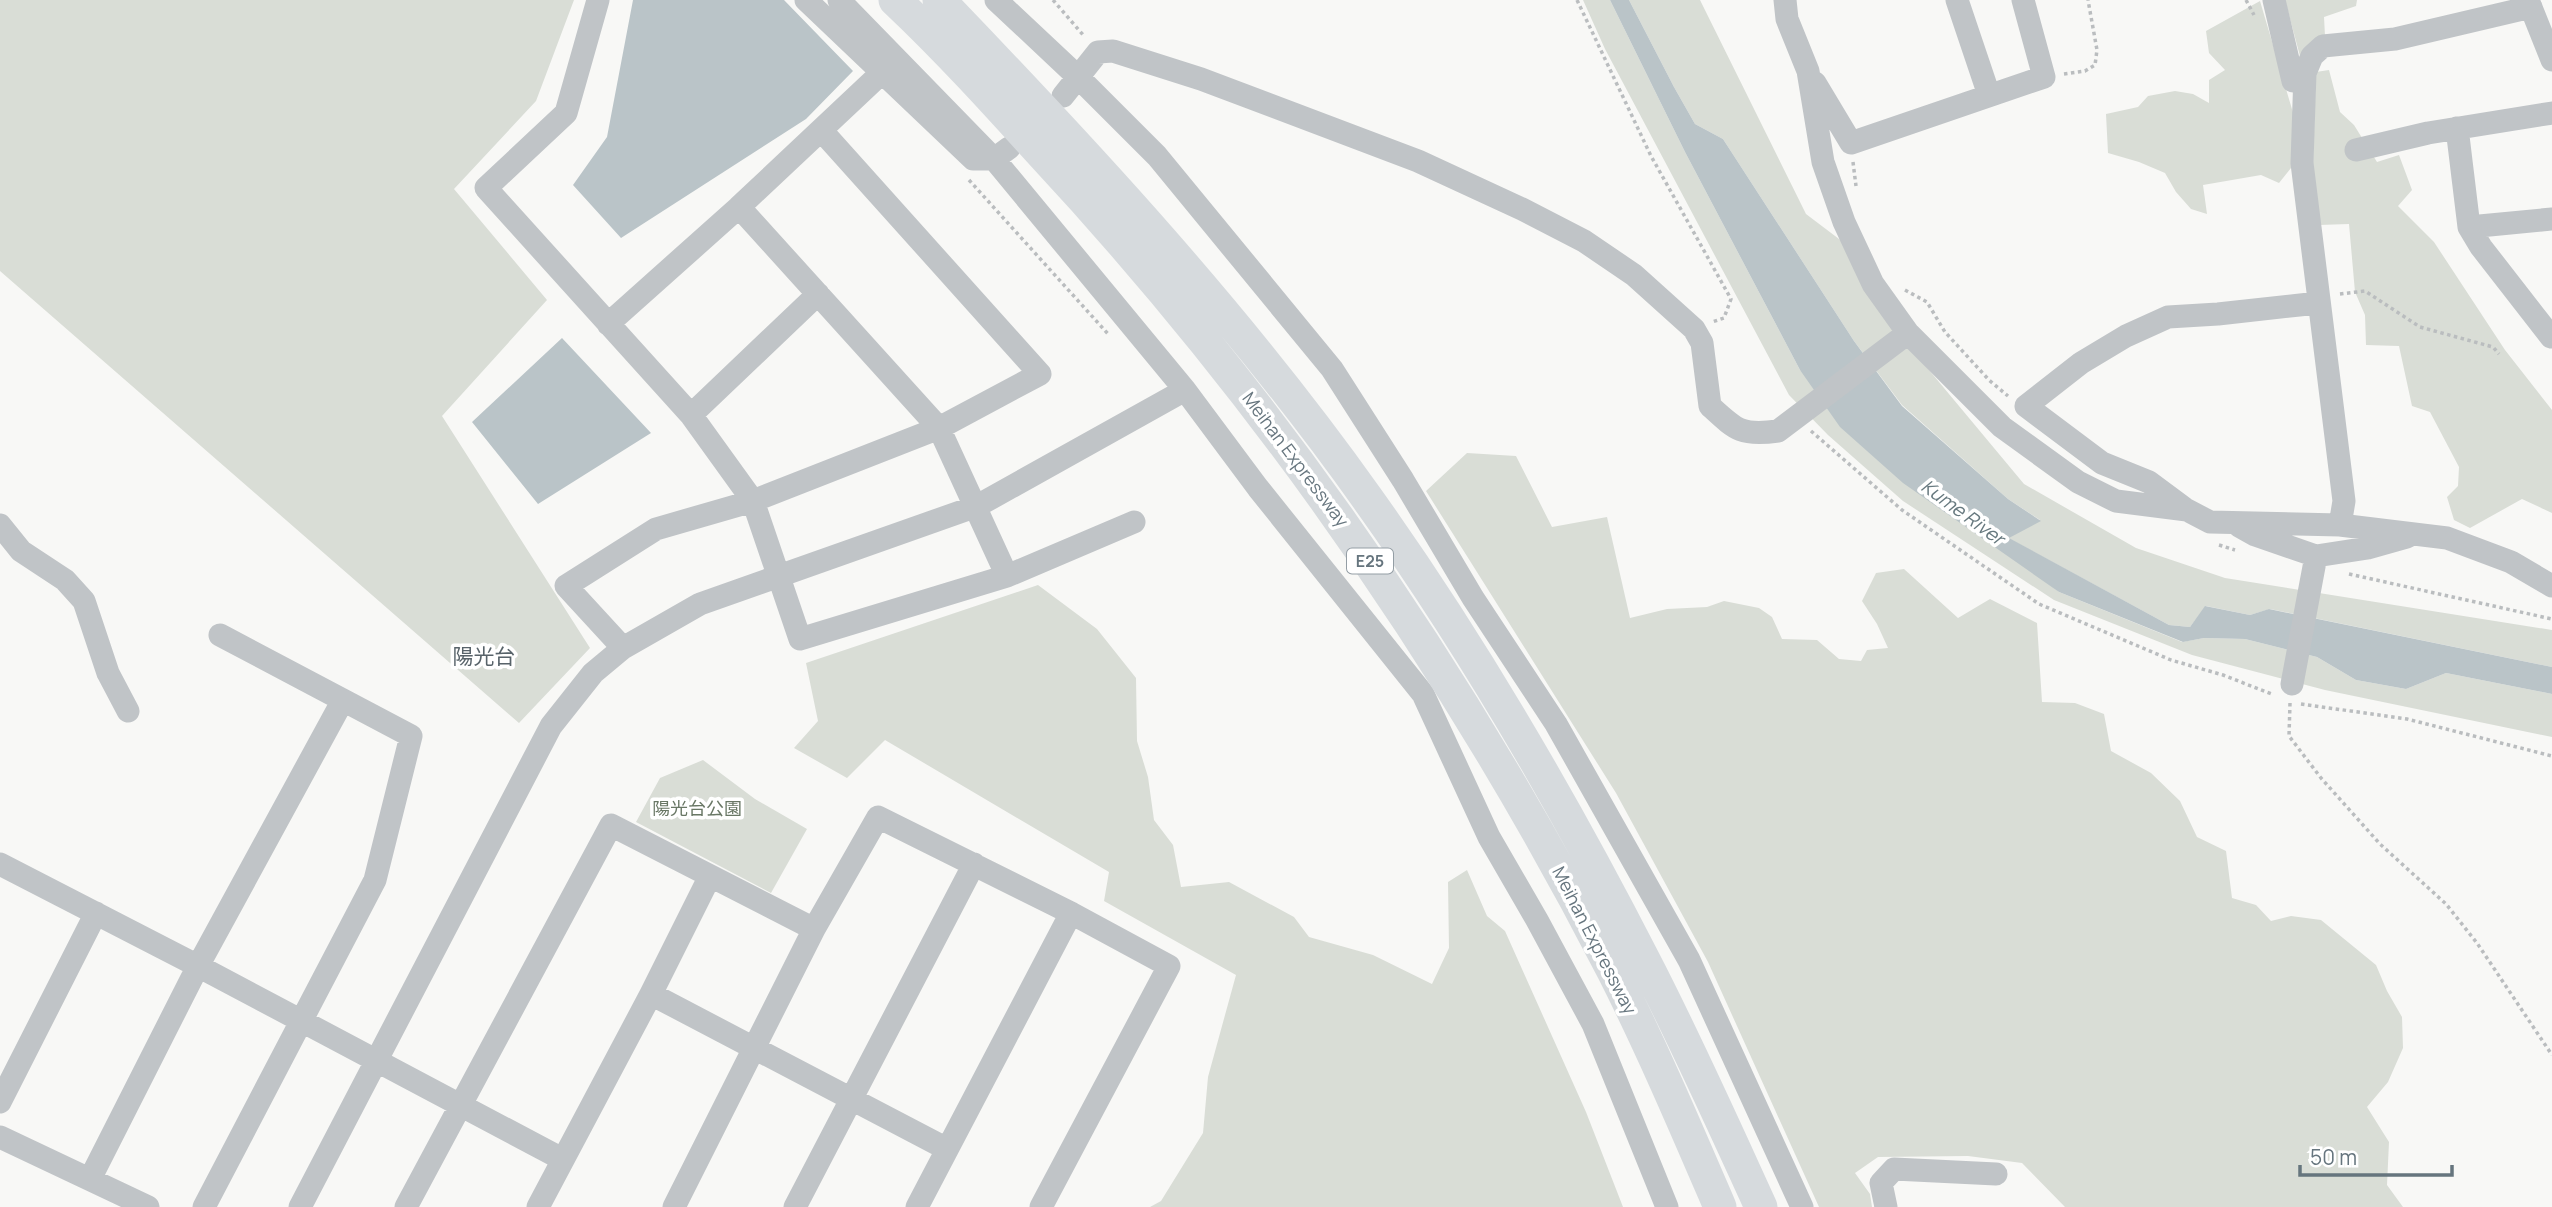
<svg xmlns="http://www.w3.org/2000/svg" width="2552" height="1207" viewBox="0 0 2552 1207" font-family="Manrope,'Noto Sans JP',sans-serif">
<rect width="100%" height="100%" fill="#f8f8f6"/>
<path fill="#d9ddd6" d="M0,0H574L536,101L454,189L547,300L442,416L590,648L519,723L0,271Z
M1583,0H1610L1685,152L1800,370L2059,592L2182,642L2204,638L2245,639L2317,657L2356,680L2406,689L2446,673L2552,694V737L2325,690L2192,655L2054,600L1903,501L1828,435L1789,395L1605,49Z
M1629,0H1700L1806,214L1843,242L1889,322L2024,484L2136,548L2225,578L2552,630V667L2270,609L2250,615L2206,606L2190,627L2169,625L2008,538L2040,520L2008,499L1902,405L1854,341L1723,139L1695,124L1674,87Z
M2285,0H2357L2356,6L2324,17L2325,36L2300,56Z
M2260,1L2294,116L2295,163L2279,183L2261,175L2203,185L2207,214L2191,209L2176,192L2165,173L2139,162L2108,153L2106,114L2138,107L2148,96L2175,91L2193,94L2209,103V80L2225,70L2209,53L2206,31Z
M2329,70L2340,112L2354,125L2377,162L2399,155L2412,190L2398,206L2434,242L2505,350L2552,410V513L2522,499L2470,528L2454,520L2447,497L2458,486L2459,467L2430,412L2412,406L2399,346L2366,345L2365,315L2355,292L2349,224L2319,225L2313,163L2316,72Z
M1467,453L1516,456L1552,527L1607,517L1630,618L1667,609L1707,607L1724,601L1759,608L1772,617L1782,639L1817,640L1839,659L1861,661L1867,650L1888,648L1877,624L1862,601L1876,573L1904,569L1958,618L1990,599L2037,623L2042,702L2075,703L2104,714L2111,751L2151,773L2180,801L2197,837L2226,851L2232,898L2256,905L2271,921L2291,916L2321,920L2376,965L2387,991L2402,1017L2403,1048L2388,1082L2367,1107L2389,1142L2387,1185L2403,1207H2065L2022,1163L1968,1156L1878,1157L1855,1173L1870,1194L1872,1207H1819L1708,962L1616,793L1426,491Z
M1038,585L1097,629L1136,678L1137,741L1148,777L1154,820L1173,845L1181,887L1229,882L1294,917L1309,937L1373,955L1432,984L1449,948L1448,882L1467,870L1487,916L1505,931L1586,1112L1623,1207H1150L1161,1201L1203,1133L1208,1077L1236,975L1104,901L1109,872L885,740L847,778L794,748L818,721L806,663Z
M703,760L755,799L807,829L771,893L636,822L660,778Z"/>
<path fill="#bac4c8" d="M633,0H784L853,71L806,119L621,238L573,185L607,137Z
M1610,0H1629L1674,87L1695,124L1723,139L1854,341L1902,406L2008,499L2041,521L2009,538L2169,625L2190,627L2205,606L2250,615L2269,609L2552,667V694L2446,673L2406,689L2356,680L2317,657L2245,639L2204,638L2183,642L2059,592L1903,483L1840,427L1800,370L1685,152Z
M562,338L651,433L538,504L472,422Z"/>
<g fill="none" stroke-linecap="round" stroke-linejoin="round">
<path stroke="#babdbf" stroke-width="3.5" stroke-dasharray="3.5 3.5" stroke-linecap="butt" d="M1053,0L1084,36
M1577,0L1651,156L1731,299L1724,318L1712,322
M2246,0L2254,15
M2064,74L2085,71L2095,65L2097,50L2088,0
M1853,162L1856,186
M969,180L1109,335
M1905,290L1927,302L1945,332L1989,380L2008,396
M2340,294L2365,291L2420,327L2493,347L2499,354
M1811,431L1902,510L2039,604L2171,660L2223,675L2274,695
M2219,545L2235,550
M2349,574L2552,619
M2290,703L2289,736L2321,778L2380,844L2446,904L2477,943L2552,1055
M2301,704L2407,719L2552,756"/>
<path stroke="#c0c4c7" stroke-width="23" d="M598,0L566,113L486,188L691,415L753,501L800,639L1007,576L1134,522
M806,0L973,159H994L1009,148
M839,0L994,159L1185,390L1258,488L1423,694L1489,837L1537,920L1593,1024L1667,1207
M996,0L1078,77L1157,156L1332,369L1403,480L1473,598L1556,724L1689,960L1802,1207
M1785,0L1787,19L1808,71L1823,162L1844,222L1873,284L1908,333L2002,427L2078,482L2116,501L2187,510L2210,522L2340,525L2447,538L2511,562L2552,586
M1957,0L1989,95
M2274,0L2293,81
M2528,0L2552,60
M1815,83L1851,143L2044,77L2023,0
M1063,96L1098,52L1113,51L1201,79L1418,161L1522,209L1584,241L1634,275L1694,329L1702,343L1710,406C1736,430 1741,436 1778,431L1908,333
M2457,128L2469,227L2481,247L2551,337
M2356,150L2428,133L2552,113
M739,207L873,81
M2469,227L2552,219
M608,324L739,207L939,428L1007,576
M691,415L818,294
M2184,508L2149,482L2102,463L2026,406L2081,363L2126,336L2168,317L2218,314L2318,303
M0,525L21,551L65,580L84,601L108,673L128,711
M2340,525L2344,501L2302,163L2305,73L2312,56L2323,46L2395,39L2531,7
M2239,526L2255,535L2316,556L2368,548L2407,537
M623,648L566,586L656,529L753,501L939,428L1040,374L821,130
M2292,684L2316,556
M0,864L198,966L562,1159
M651,994L947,1149
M0,1102L96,913
M0,1137L148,1207
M90,1179L198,966L343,700
M204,1207L375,880L411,736L220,635
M300,1207L551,726L593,673L623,648L700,604L977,506L1185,390
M406,1207L611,825L814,929L878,817L1071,913L1169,966L1041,1207
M538,1207L651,994L710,876
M674,1207L814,929
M795,1207L974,864
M917,1207L1071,913
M1886,1207L1881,1183L1894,1169L1996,1174"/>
<path stroke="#d6dadd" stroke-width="33" d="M895,0C947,49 995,102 1043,155C1272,401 1459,672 1613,971C1652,1048 1686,1128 1720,1207
M939,0C1091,158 1240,319 1367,498C1470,642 1563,802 1644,960C1686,1041 1723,1124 1761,1207"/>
</g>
<g text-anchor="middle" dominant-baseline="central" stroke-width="7" stroke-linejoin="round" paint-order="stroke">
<rect fill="#fff" stroke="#949ea5" stroke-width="2" x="1347" y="548.5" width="46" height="25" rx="5"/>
<g font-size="16" font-weight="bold" fill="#66757e">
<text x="1370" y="561">E25</text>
</g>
<g font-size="18" fill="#66757e" stroke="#fff">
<text transform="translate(1296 459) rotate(53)">Meihan Expressway</text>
<text transform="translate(1595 940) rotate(63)">Meihan Expressway</text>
</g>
<g font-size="18" fill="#697765" stroke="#fff">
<text x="697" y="808">陽光台公園</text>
</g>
<g font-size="19" font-style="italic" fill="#67797f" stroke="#fff">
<text transform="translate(1963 512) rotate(36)">Kume River</text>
</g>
<g font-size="21" fill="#58636a" stroke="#fff">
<text x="484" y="656">陽光台</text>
</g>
</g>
<path d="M2300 1165v10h152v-10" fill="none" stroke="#66757e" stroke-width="3.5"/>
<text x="2310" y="1165" font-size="21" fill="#66757e" stroke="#ffffff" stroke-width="5" paint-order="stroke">50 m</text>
</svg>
